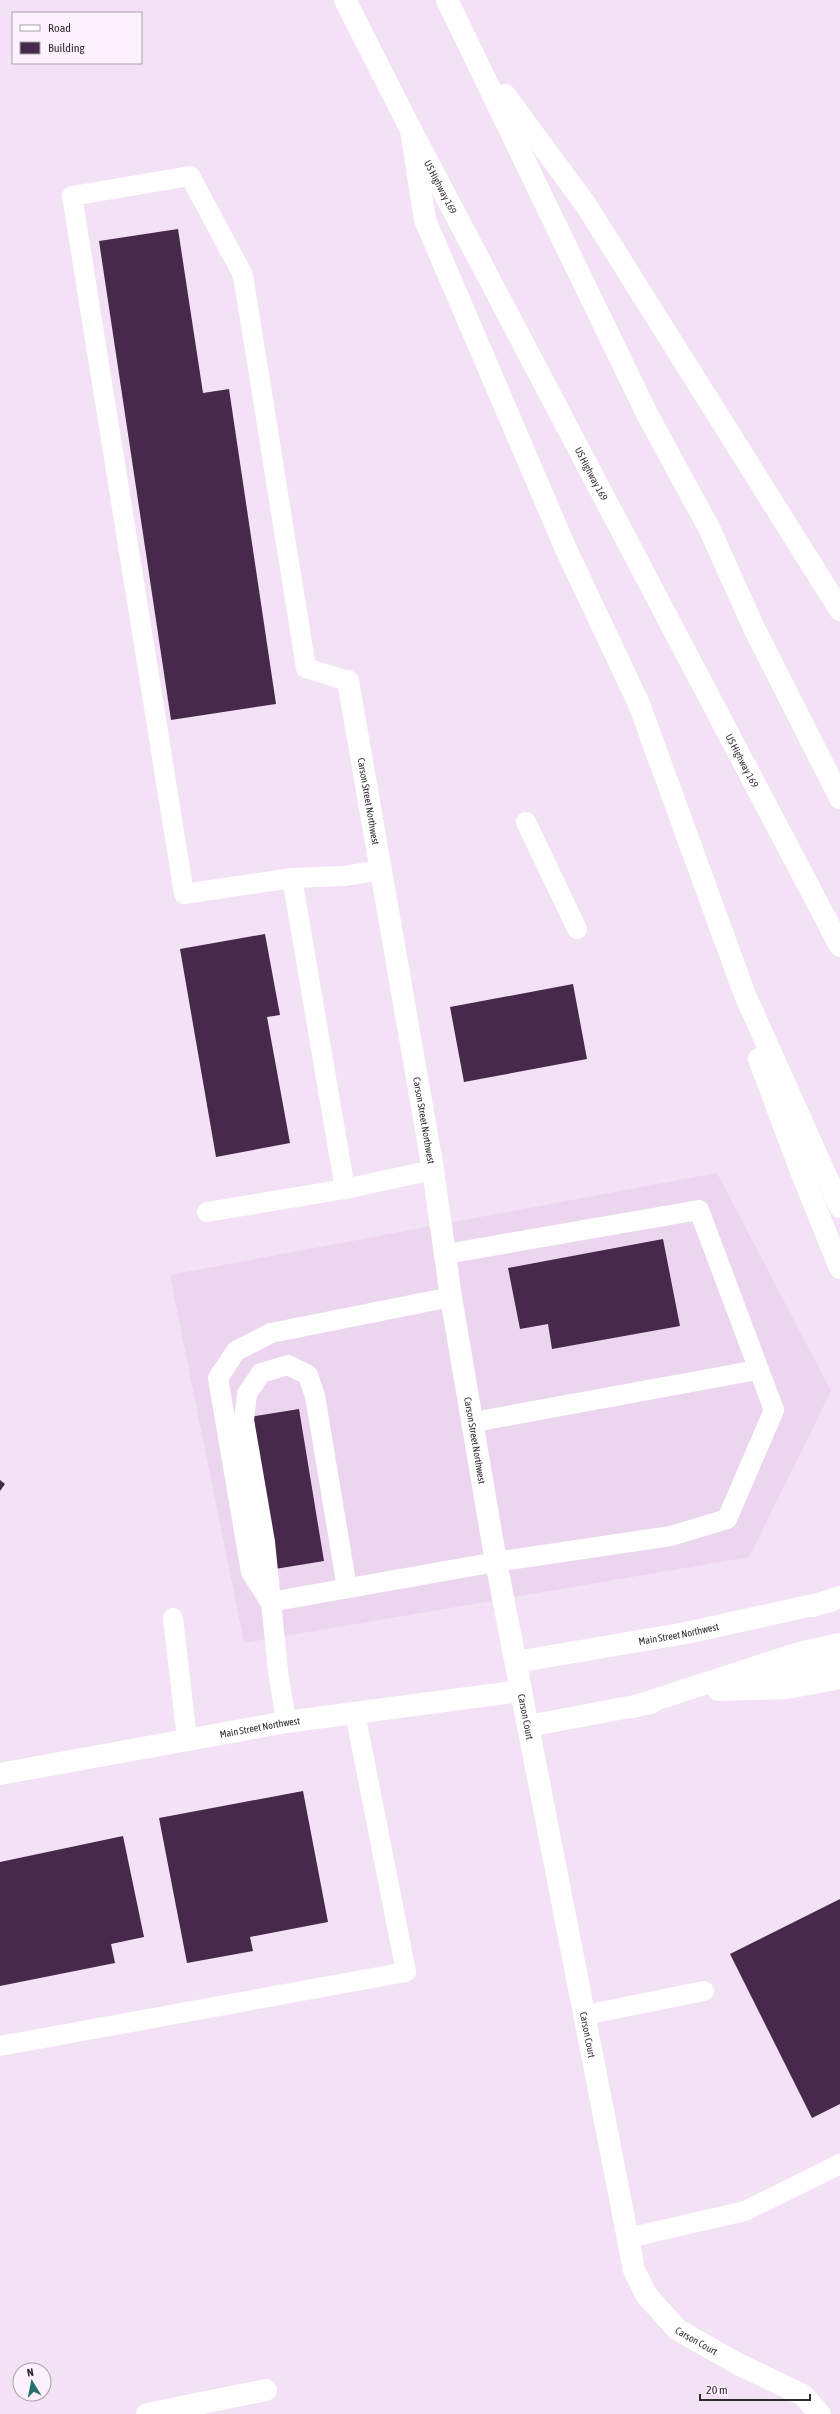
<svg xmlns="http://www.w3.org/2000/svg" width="840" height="2414" viewBox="0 0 840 2414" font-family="'Asap Condensed',sans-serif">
<rect width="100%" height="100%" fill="#f3e1f5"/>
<path fill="#ecd5ef" d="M717,1173L831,1391L749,1557L244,1643L170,1275Z"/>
<path fill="#47294c" d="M178,229L203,393L229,389L276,704L171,720L99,241Z
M265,934L280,1015L267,1017L290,1143L216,1157L180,949Z
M573,984L587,1059L464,1082L450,1007Z
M663,1239L680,1326L552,1349L548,1324L520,1329L508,1268Z
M299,1409L324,1561L275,1569L250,1417Z
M0,1480L5,1484L0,1491Z
M303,1791L328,1922L250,1937L253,1951L187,1963L159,1818Z
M123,1836L144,1937L111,1944L115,1963L0,1986V1862Z
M840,1899V2104L812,2118L730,1954Z"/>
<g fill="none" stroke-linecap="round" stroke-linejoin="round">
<path stroke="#fff" stroke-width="20" d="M348,681L306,668L243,275L190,176L72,196L184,894L292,878L344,876L382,870
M526,822L577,929
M292,878L345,1189
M207,1212L345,1189L433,1170
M474,1422L757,1370
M269,1600L251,1572L218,1378L236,1351L271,1333L451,1297
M270,1602L496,1562L671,1536L727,1519L774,1410L699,1210L446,1254
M173,1618L187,1739
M286,1722L278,1671L265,1542L244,1420L247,1394L261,1373L288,1365L308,1375L315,1396L347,1588
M585,2015L704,1991
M0,2046L406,1972L355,1713
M628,2238L745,2211L840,2164"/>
<g stroke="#fff" stroke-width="22">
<path id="s1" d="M348,681L433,1170L451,1297L496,1562L634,2270L647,2296L678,2330L738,2364L803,2395L820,2414"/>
<path d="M147,2414L266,2390"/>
</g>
<g stroke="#fff" stroke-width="22">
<path id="s2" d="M516,1662L686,1633L831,1601"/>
<path d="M746,1684L840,1663"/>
<path d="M528,1726L651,1703"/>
<path id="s3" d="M0,1774L286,1722L521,1691"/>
</g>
<g stroke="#fff" stroke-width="22">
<path id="s4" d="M345,0L411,130L840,946"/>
<path d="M447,0L647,414L709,528L754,628L840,798"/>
<path d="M505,95L586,205L840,610"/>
<path d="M411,130L425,220L565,547L639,704L745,995L840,1207"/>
<path d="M759,1059L800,1169L840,1268"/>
<path d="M813,1606L840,1597"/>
<path d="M718,1690L787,1688L840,1678"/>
<path d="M633,1707L799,1653L840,1644"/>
</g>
</g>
<g text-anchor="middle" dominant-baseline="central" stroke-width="4" stroke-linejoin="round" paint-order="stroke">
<g font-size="10" fill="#2f2930" stroke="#fcf1fd">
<text stroke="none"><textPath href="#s4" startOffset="210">US Highway 169</textPath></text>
<text stroke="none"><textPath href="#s4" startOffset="534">US Highway 169</textPath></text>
<text stroke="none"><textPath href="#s4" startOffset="858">US Highway 169</textPath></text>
<text stroke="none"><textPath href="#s1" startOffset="122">Carson Street Northwest</textPath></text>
<text stroke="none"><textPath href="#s1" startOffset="446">Carson Street Northwest</textPath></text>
<text stroke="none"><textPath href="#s1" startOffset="770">Carson Street Northwest</textPath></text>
<text stroke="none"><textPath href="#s2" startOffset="165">Main Street Northwest</textPath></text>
<text stroke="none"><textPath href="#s1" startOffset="1051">Carson Court</textPath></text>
<text stroke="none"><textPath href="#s3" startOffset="264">Main Street Northwest</textPath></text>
<text stroke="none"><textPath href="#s1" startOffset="1375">Carson Court</textPath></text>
<text stroke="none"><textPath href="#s1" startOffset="1711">Carson Court</textPath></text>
</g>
</g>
<rect x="12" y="12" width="130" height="52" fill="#fcf1fd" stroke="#aaa1ab"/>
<rect x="20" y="25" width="20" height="6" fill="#ffffff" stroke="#aaa1ab"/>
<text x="48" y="32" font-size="12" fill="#2f2930">Road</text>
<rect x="20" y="42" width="20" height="12" fill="#47294c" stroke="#aaa1ab"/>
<text x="48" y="52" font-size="12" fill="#2f2930">Building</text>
<g transform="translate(32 2382) rotate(350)"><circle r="19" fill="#fcf1fd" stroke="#aaa1ab"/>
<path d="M0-3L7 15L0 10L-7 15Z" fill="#246e6b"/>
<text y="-6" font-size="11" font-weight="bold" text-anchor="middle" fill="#2f2930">N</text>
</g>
<path d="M700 2394v6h110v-6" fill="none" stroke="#2f2930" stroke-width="2"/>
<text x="706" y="2394" font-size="12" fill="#2f2930" stroke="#fcf1fd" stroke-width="3" paint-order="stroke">20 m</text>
</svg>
